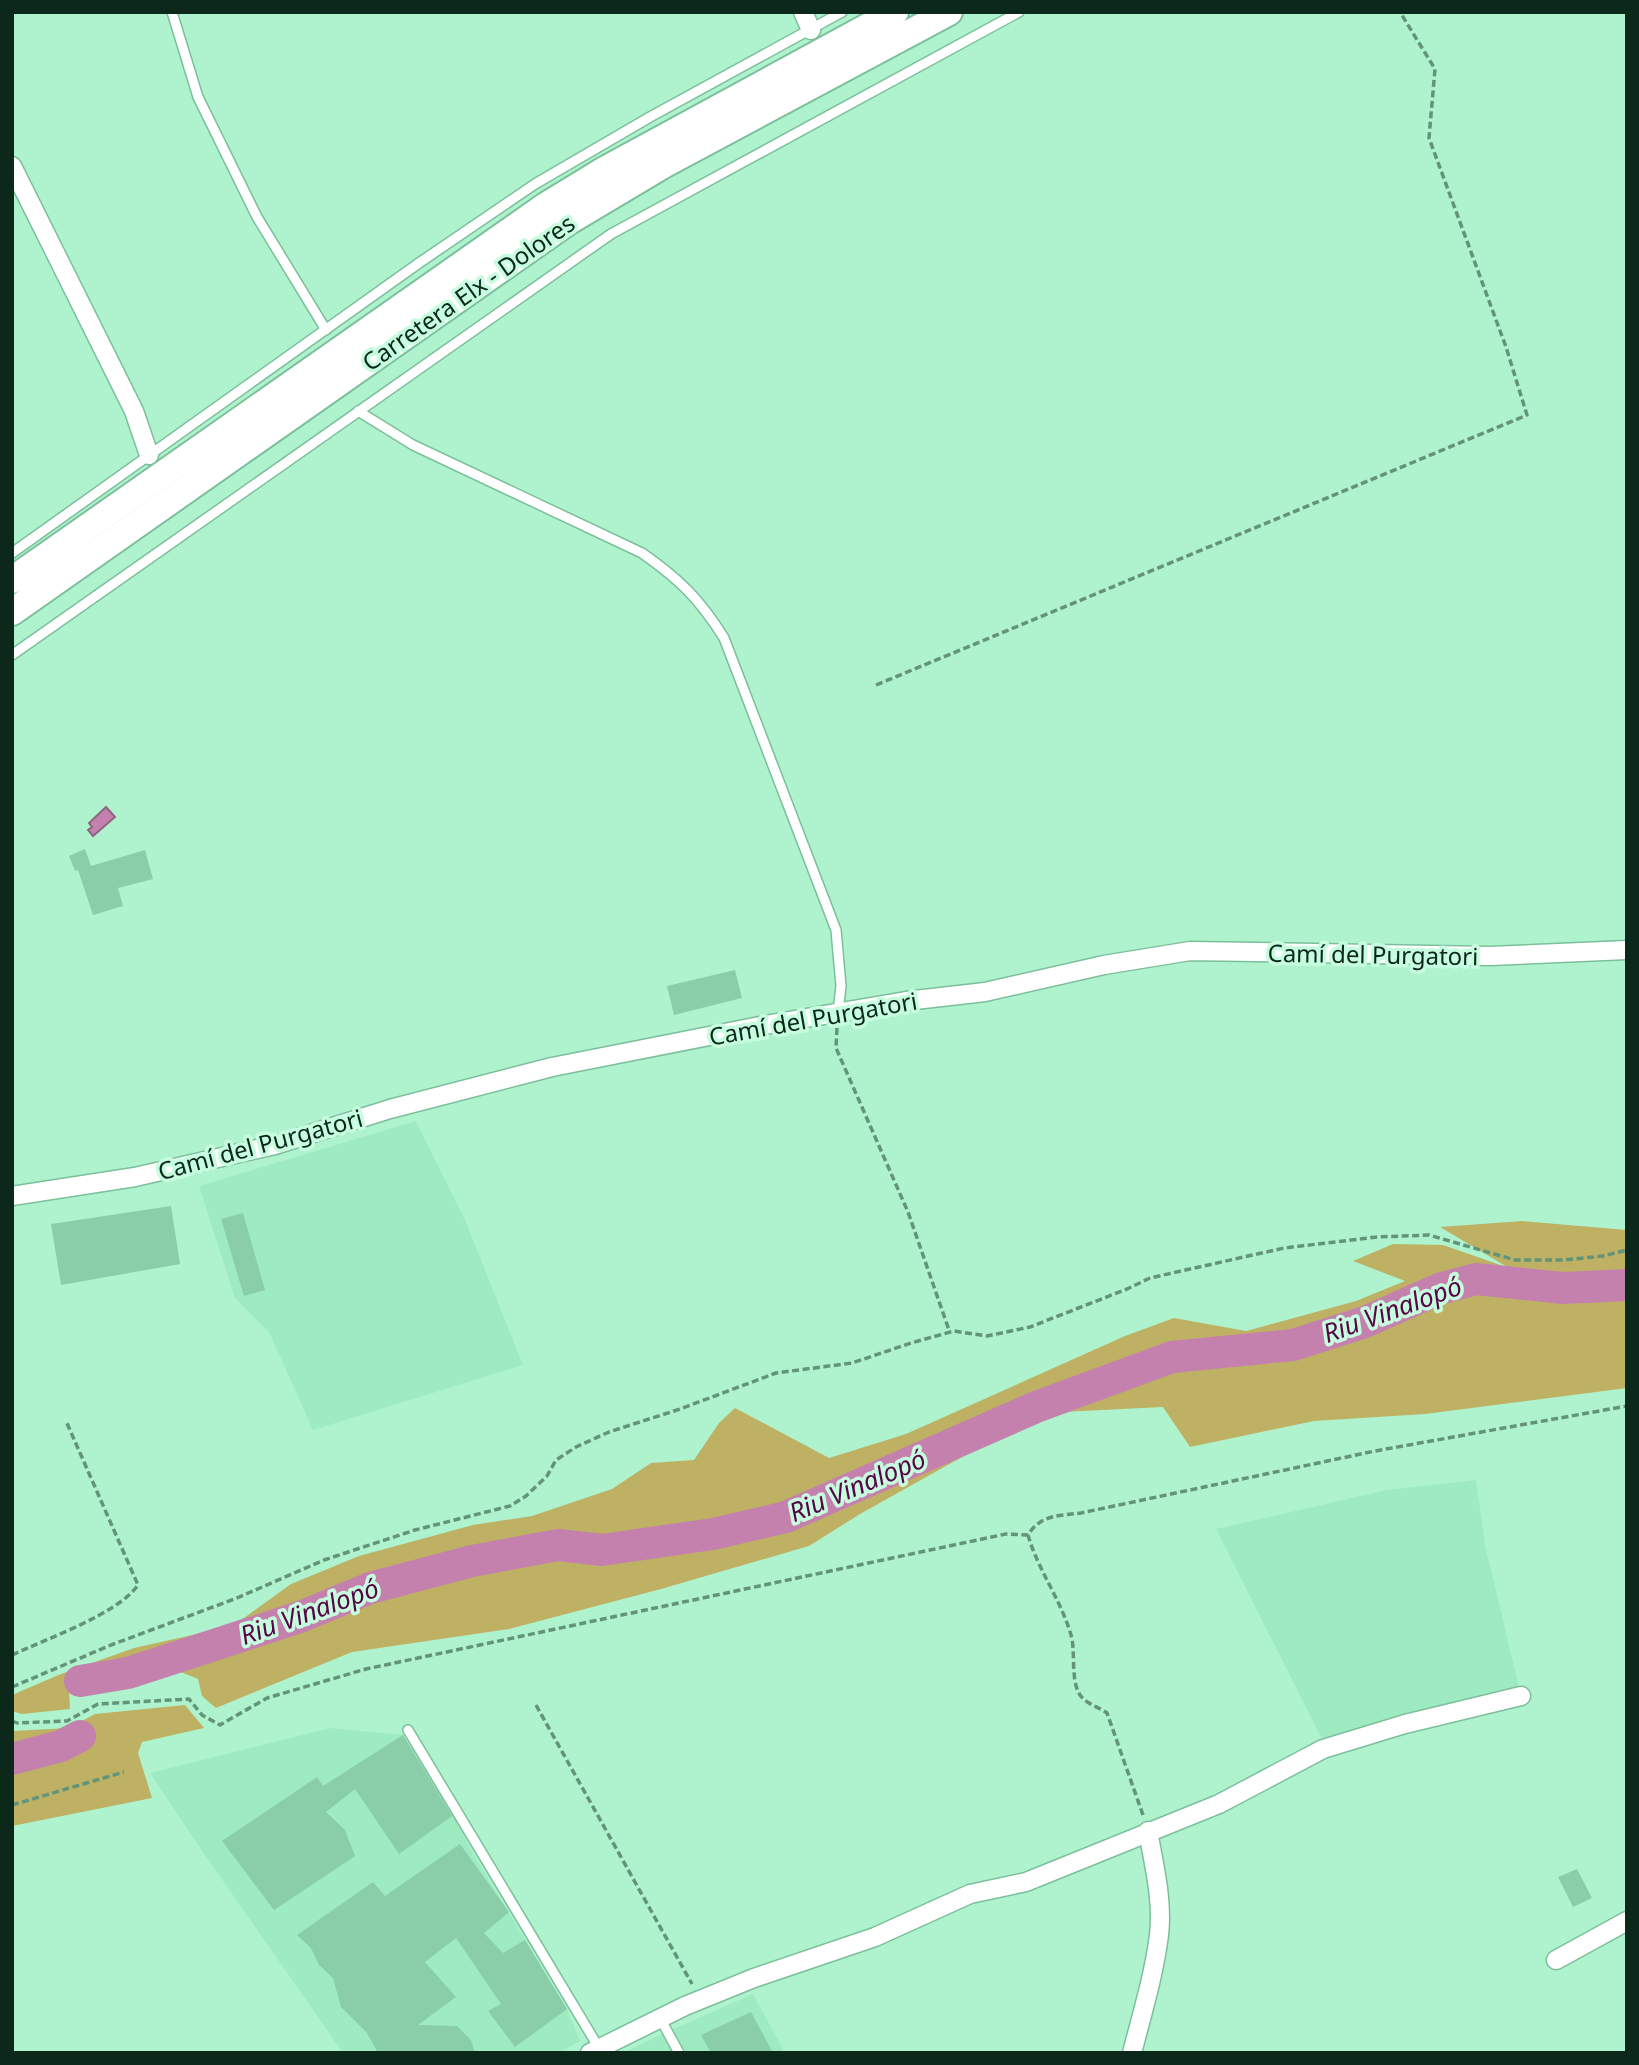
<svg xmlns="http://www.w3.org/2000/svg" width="1639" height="2065" viewBox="0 0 1639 2065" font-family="'Noto Sans',sans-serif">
<rect width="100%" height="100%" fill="#aff3ce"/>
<path fill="#9eebc1" d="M416,1121L466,1222L523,1365L313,1430L269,1332L235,1298L199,1186Z
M1476,1480L1485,1545L1519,1687L1437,1707L1323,1741L1216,1529L1387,1490Z
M330,1728L403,1735L455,1814L467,1843L567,2009L580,2041L559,2053H343L205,1855L150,1773Z
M753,1994L785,2053H623L662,2034Z"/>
<path fill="#beb164" d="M1522,1221L1627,1230V1388L1425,1414L1314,1421L1190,1447L1163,1407L1041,1413L860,1514L809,1546L661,1589L509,1629L352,1652L216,1708L202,1696L198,1679L181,1672L69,1688L70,1709L22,1714L12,1711V1695L61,1674L134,1648L233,1626L291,1584L359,1556L473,1525L532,1516L612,1489L651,1463L694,1460L719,1423L735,1408L829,1458L906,1434L1125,1336L1174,1318L1246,1331L1356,1301L1405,1281L1353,1261L1393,1244L1443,1245L1509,1268L1440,1227Z
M185,1705L204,1728L142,1742L138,1753L152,1798L12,1826V1731L69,1728L95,1714Z"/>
<path fill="#c581ae" stroke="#8e6682" stroke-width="2" d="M106,807L115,817L93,836L88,830L92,827L89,823Z"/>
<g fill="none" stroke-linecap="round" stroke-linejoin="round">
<path stroke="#c581ae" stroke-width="32" d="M80,1681L128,1673L300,1617L370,1588L472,1561L558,1545L602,1550L713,1534L786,1517L1036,1407L1172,1357L1293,1345L1365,1322L1439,1289L1476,1279L1563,1288L1627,1285
M12,1759L61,1746L80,1736"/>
</g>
<path fill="#8acda9" d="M85,849L91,866L145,850L153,879L118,888L123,906L93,915L78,870L75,871L69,856Z
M735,970L742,998L674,1015L667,986Z
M171,1206L180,1264L61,1285L51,1224Z
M243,1213L265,1290L244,1296L221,1219Z
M403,1735L452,1816L399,1854L355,1789L326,1812L345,1830L355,1856L274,1910L222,1841L317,1777L323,1786Z
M460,1844L509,1912L484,1933L503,1953L525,1940L567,2009L515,2047L488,2011L501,2004L456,1938L425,1962L456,1997L418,2025L457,2026L471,2040L475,2053H378L367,2033L341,2007L333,1978L319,1965L311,1948L297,1935L373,1882L385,1896Z
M1577,1869L1592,1898L1573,1907L1558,1877Z
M751,2012L773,2053H711L701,2035Z"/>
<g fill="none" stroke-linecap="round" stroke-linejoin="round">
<defs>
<path id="lane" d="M172,12L198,97L257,217L326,330
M358,411L413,445L642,553C679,579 699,598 724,638L836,930L841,986L838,1012
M12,553L419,263L535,184L650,117L842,12
M12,655L611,234L1019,12
M408,1730L599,2048
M660,2018L679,2053"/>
<path id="street" d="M803,12L811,30
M12,166L134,411L149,455
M12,1196L135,1177L275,1145L390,1109L552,1067L765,1025L906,1001L985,992L1104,965L1190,951L1490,956L1627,950
M1556,1960L1627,1921
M590,2053L685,2006L754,1978L875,1937L970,1894L1026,1882L1219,1804L1323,1749L1405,1724L1521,1696
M1132,2053C1142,2014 1154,1975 1159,1935C1163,1901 1154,1865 1148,1831"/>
<path id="secondary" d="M12,580L547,205L601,172L895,12
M12,612L569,221L663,165L949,12"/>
</defs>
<use href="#lane" stroke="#7cbf9c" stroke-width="12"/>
<use href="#street" stroke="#7cbf9c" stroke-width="21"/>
<use href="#secondary" stroke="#7cbf9c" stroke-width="30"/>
<path stroke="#63947a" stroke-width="3.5" stroke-dasharray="7 3.5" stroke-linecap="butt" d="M876,685L1527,415L1506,347L1429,138L1435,69L1400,12
M837,1028L836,1048L908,1212L950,1333
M12,1655C46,1639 118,1614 138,1585L66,1421
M12,1687L111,1645L237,1598L324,1560L415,1530L510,1506L526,1496L547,1476L556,1460L576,1447L609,1432L680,1409L776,1373L852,1363L911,1343L954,1331L987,1336L1030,1327L1127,1289L1150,1278L1284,1248L1377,1237L1429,1235L1515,1260H1563L1603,1256L1627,1250
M536,1705L692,1984
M12,1721L17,1723L67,1721L98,1704L189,1699L202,1715L220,1725L267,1698L366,1669L1006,1534L1028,1535
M12,1805L124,1772
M1143,1815L1107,1713C1099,1707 1086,1704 1080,1695C1070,1679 1076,1653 1071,1635C1061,1600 1038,1570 1028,1535C1041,1514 1059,1516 1081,1513L1375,1451L1627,1406"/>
<use href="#lane" stroke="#fff" stroke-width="9"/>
<use href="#street" stroke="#fff" stroke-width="18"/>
<use href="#secondary" stroke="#fff" stroke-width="26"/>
</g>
<g text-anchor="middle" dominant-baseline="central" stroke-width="7" stroke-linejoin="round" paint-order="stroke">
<g font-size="24" fill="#0c281b" stroke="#c7fddf">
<text transform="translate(468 292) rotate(-35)">Carretera Elx - Dolores</text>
<text transform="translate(1373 954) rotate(1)">Camí del Purgatori</text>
<text transform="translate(813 1018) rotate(-10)">Camí del Purgatori</text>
<text transform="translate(260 1144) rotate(-15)">Camí del Purgatori</text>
</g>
<g font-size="26" font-style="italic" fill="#590446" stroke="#c7fddf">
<text transform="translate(1392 1309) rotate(-20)">Riu Vinalopó</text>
<text transform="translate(857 1485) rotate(-23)">Riu Vinalopó</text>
<text transform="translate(309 1611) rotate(-20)">Riu Vinalopó</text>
</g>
</g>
<rect width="1639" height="2065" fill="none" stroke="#0c281b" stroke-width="28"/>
</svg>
